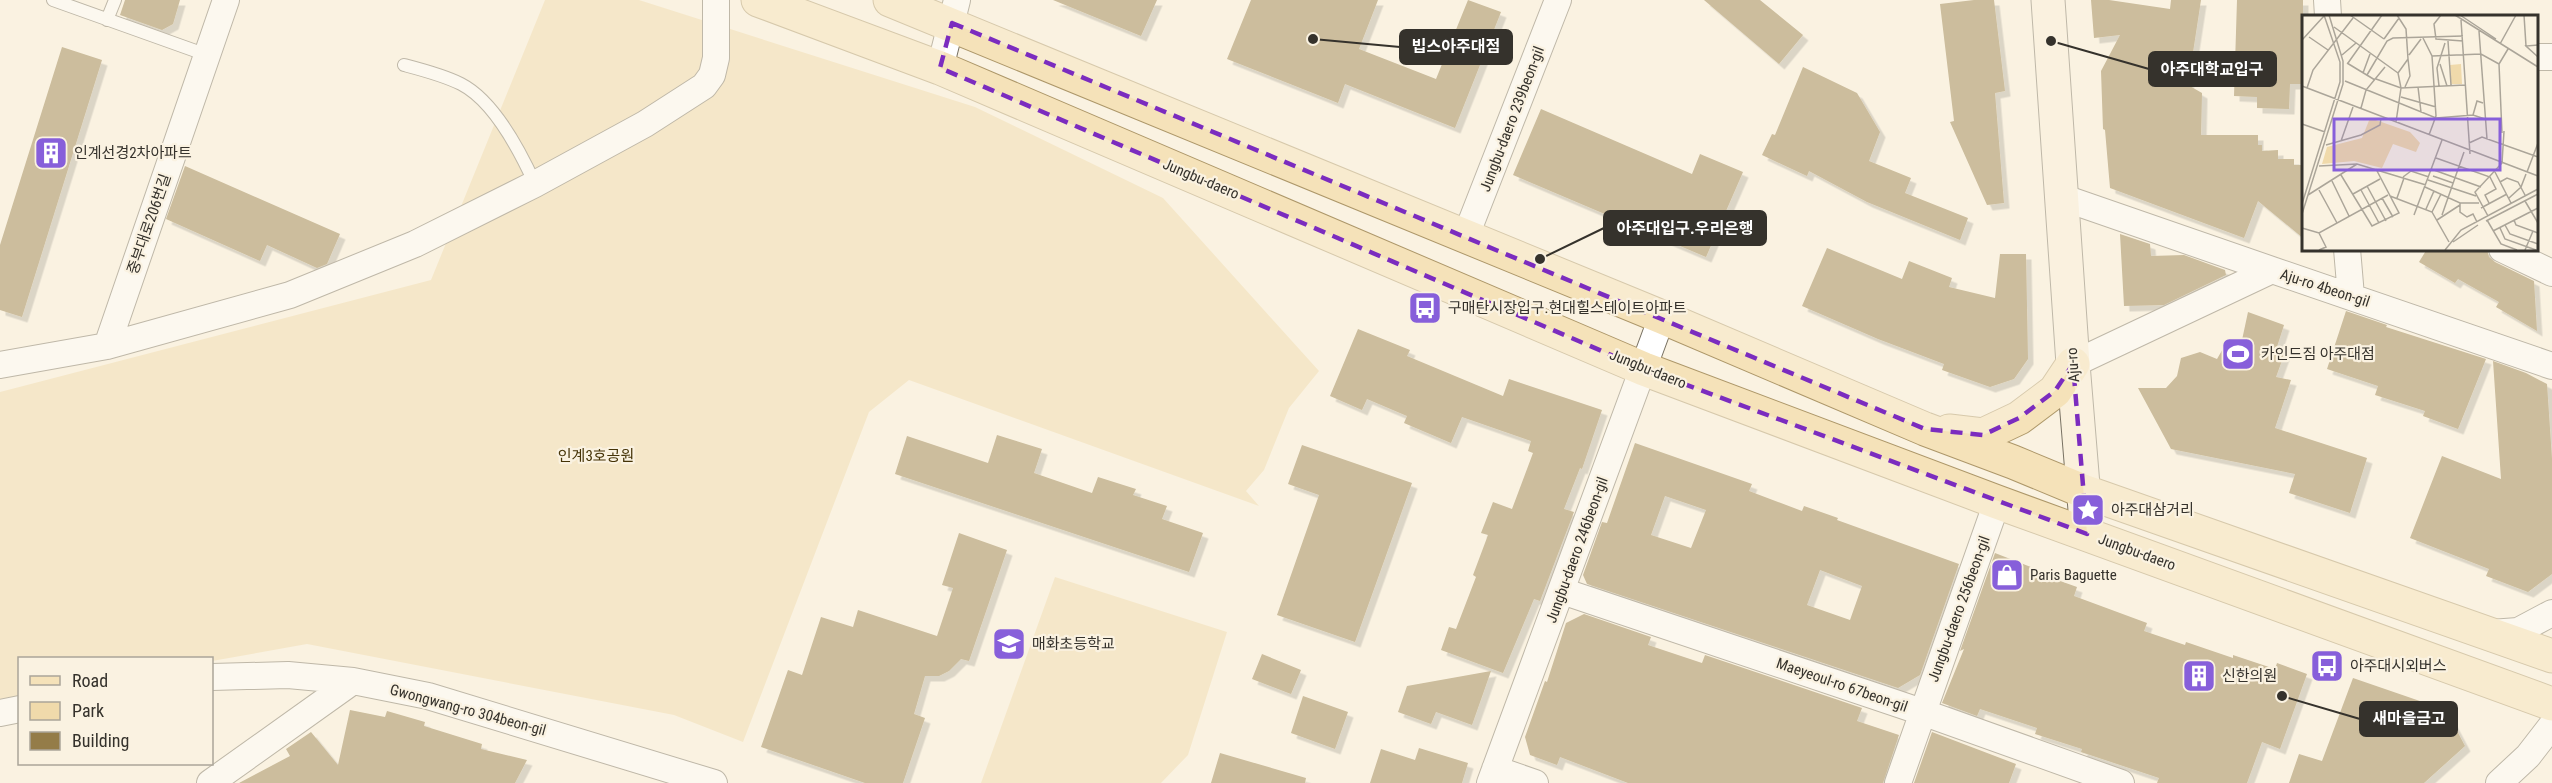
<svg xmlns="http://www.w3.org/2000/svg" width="2552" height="783" viewBox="0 0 2552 783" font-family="'Roboto Condensed','Noto Sans KR',sans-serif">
<defs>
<filter id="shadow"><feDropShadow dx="5.5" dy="5.5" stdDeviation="0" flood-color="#0004"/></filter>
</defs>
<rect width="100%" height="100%" fill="#faf2e1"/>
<path fill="#f0daab" d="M545,0H639L975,107L1163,198L1319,371L1289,408L1264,470L1246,491L1259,506L909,380L869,412L743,742L674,715L307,644L212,661V658H20L19,696L0,699V392L431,280Z
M1055,577L1227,632L1188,755L1161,783H981Z"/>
<path fill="#947c48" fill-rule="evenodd" filter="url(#shadow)" d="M125,0H180L173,24L162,30L120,15Z
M1053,0H1157L1141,36Z
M1251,0H1378L1359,49L1436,79L1468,0L1501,12L1455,128L1345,84L1338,103L1227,59Z
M1704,0H1760L1803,35L1779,64Z
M1974,0H1994L2005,91L1995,93L2004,203L1987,205L1950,122L1954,121L1940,4Z
M2091,0H2109L2170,9L2171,0H2201L2188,85L2202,93L2201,135H2258V145H2262V151L2278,150V159H2294V165H2303V238L2258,201L2244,238L2110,188L2105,130L2103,129L2101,71L2120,35L2094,38Z
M2237,0H2303V84H2290L2289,109L2257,108V97L2234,96Z
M62,47L102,60L22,317L0,310V245Z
M1803,67L1857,93L1880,132L1869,161L1911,178L1905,193L1968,218L1960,240L1867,202L1809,171L1807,176L1762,155L1772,134L1775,135Z
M1541,109L1692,174L1700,154L1743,172L1706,257L1513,175Z
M185,166L340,234L327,264L317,268L267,245L260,261L166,219Z
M2120,234L2150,244L2151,256L2184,255L2225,270L2226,275L2164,305L2124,306Z
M1827,248L1902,279L1909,261L1952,278L1949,287L1995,298L2000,254H2026L2028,359L2014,379L1990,387L1942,370L1944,364L1878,339L1802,306Z
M2427,249H2487L2489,257L2495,262L2534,281L2537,331L2496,307L2499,302L2458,279L2455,283L2419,262Z
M2346,311L2387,325L2386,327L2486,359L2458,429L2423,416L2425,411L2375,395L2378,386L2327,369Z
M2248,312L2284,325L2275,353L2284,355L2276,377L2291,380L2275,428L2367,458L2350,513L2289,493L2295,474L2171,449L2138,388H2166L2177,376L2181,358L2200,352L2217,359L2228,340H2242Z
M1358,329L1410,350L1407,356L1503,396L1509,379L1602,410L1582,469L1580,468L1564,509L1574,512L1564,538L1540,601L1534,599L1503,673L1441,650L1449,627L1456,629L1476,577L1473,575L1488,535L1481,533L1493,502L1512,509L1533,453L1528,451L1531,441L1462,417L1451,443L1404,423L1407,416L1367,399L1362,410L1330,396Z
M2493,361L2526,373L2547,384L2552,459V574L2528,592L2486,576L2489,569L2410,538L2442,456L2501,479Z
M997,435L1042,449L1034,473L1092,493L1098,477L1136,489L1133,495L1167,506L1162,519L1203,533L1189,572L895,474L907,436L988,463Z
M1635,443L1752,484L1749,491L1802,511L1804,506L1838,518L1837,520L1959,564L1920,675L1898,688L1587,584L1583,575L1602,522L1607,523ZM1665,496L1706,510L1691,548L1651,535ZM1820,570L1862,586L1850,620L1807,605Z
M1302,445L1412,483L1355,642L1277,615L1319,495L1288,484Z
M959,533L1007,550L969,661L961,659L949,671L939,676H925L914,714L925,718L903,783H865L761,747L788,670L802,675L821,617L853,627L858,610L937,636L953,588L942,585Z
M1995,553L2036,569L2035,572L2077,587L2074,596L2147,623L2144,631L2185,645L2186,642L2233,658V655L2275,669L2277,663L2307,674L2280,749L2262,742L2247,783H2157L2159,778L2081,752L2082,749L2035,734L2037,728L1980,709L1977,716L1942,703L1964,649L1960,651Z
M1584,614L1651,637L1648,645L1702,663L1705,655L1862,708L1857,721L1899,735L1883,783H1628L1560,757L1557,765L1530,755L1525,737L1545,681L1547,682L1566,623Z
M1262,654L1301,670L1291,694L1252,679Z
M1491,671L1472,725L1436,712L1431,724L1398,712L1407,686Z
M2353,678L2446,710L2465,746L2424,783H2289L2299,754L2322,761Z
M1303,696L1348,712L1335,749L1291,733Z
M350,710L385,717L387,711L425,722L424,726L482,744L481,749L527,760L515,783H239L290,756L286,749L311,732L338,765Z
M1932,732L2016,764L2009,783H1914Z
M1419,748L1468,763L1462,783H1370L1381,749L1415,760Z
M1220,753L1306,778L1305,783H1211Z"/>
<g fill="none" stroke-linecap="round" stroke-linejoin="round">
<defs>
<path id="lane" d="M53,0L207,55
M107,20L115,0
M404,65C423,70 443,75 461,84C494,101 520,151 535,184"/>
<path id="street" d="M2327,0L2328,16
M2536,57H2552
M940,68L957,0
M2061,197L2272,270
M1465,238L1558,0
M2347,249L2351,296
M2502,249L2552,273
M107,346L226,0
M2073,364L2272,270L2552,366
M0,365L107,346L290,295L415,244L535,184L645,124L704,86L712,75L716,58V0
M1562,591L1922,712L2121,783
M2491,633L2518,631L2552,613
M212,677L288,675L353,681L428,696L714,783
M0,713L20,709
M1495,769L1535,783
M210,783L353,681
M1490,783L1662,317
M1898,783L1997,502
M2499,783L2528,756L2552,725"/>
<path id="secondary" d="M2048,0L2073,364L2087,534"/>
<path id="primary" d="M758,0L940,68L1644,369L1997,502L2552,704
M890,0L1662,317L1925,429L2013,462L2083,491L2552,656
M1949,431L1983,435L2019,418L2055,391L2073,364"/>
</defs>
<use href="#lane" stroke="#787162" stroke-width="14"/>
<use href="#street" stroke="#787162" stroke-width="28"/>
<use href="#secondary" stroke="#787162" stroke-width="35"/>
<use href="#primary" stroke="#ad9769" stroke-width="35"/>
<use href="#lane" stroke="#fff" stroke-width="12"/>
<use href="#street" stroke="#fff" stroke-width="26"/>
<use href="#secondary" stroke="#faf0dc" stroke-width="33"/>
<use href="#primary" stroke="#f5e2b9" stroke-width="33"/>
</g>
<path d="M0 0H2552V783H0ZM952,23L1925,429L1983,435L2019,418L2055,391L2073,364L2087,534L1644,369L940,68Z" fill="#faf2e1" fill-opacity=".55" fill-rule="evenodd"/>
<path fill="none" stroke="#7b2cbf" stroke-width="4.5" stroke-dasharray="12 8" stroke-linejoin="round" d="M952,23L1925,429L1983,435L2019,418L2055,391L2073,364L2087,534L1644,369L940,68Z"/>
<defs>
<symbol id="building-square" viewBox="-11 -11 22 22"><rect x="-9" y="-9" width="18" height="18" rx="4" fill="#875fda" stroke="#faf2e1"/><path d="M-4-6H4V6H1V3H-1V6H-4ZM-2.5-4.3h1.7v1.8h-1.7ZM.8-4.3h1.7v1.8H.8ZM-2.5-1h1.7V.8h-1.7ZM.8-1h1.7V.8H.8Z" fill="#fff"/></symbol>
<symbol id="bus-square" viewBox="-11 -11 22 22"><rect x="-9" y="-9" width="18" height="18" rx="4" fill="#875fda" stroke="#faf2e1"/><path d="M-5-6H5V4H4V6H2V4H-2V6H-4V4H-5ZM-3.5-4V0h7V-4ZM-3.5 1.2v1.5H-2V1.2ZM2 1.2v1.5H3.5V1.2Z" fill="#fff"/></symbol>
<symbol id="stadium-square" viewBox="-11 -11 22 22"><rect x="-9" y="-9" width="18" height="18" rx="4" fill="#875fda" stroke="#faf2e1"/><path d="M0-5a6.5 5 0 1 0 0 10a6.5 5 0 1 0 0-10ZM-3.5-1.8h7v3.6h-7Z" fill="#fff"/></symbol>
<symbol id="sight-square" viewBox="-11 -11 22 22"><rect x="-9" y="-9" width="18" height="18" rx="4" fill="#875fda" stroke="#faf2e1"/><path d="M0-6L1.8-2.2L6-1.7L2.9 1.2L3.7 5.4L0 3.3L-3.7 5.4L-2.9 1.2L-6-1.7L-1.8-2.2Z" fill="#fff"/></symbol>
<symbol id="shop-square" viewBox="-11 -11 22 22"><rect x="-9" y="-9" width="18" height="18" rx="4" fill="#875fda" stroke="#faf2e1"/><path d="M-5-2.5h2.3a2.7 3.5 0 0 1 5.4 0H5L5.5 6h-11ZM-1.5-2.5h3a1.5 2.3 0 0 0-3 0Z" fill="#fff"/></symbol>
<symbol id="school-square" viewBox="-11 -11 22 22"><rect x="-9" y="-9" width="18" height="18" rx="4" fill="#875fda" stroke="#faf2e1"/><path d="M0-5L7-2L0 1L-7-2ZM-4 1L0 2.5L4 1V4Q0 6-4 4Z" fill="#fff"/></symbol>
</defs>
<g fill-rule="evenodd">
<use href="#building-square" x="32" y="134" width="38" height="38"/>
<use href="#bus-square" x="1406" y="289" width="38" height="38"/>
<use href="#stadium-square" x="2219" y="335" width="38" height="38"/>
<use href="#sight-square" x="2069" y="491" width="38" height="38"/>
<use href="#shop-square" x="1988" y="556" width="38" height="38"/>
<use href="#school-square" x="990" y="625" width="38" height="38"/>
<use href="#bus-square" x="2308" y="647" width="38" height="38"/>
<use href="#building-square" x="2180" y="657" width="38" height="38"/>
</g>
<g text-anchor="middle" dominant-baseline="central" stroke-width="4.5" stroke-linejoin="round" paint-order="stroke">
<g font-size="15" fill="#35322c" stroke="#faf2e1">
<text transform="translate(1512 119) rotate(-69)">Jungbu-daero 239beon-gil</text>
<text transform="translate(1201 179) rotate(23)">Jungbu-daero</text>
<text transform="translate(149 224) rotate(-71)">중부대로206번길</text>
<text transform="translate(2325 288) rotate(18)">Aju-ro 4beon-gil</text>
<text transform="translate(2073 365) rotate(-94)">Aju-ro</text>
<text transform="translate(1648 369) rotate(22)">Jungbu-daero</text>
<text transform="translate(1577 550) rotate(-70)">Jungbu-daero 246beon-gil</text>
<text transform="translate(2137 552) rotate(20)">Jungbu-daero</text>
<text transform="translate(1959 609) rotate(-70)">Jungbu-daero 256beon-gil</text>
<text transform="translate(1842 685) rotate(19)">Maeyeoul-ro 67beon-gil</text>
<text transform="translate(468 710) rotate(15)">Gwongwang-ro 304beon-gil</text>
</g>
<g font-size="15" fill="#35322c" stroke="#faf2e1" text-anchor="start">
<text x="74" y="153">인계선경2차아파트</text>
<text x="1448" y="308">구매탄시장입구.현대힐스테이트아파트</text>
<text x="2261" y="354">카인드짐 아주대점</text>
<text x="2111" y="510">아주대삼거리</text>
<text x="2030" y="575">Paris Baguette</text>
<text x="1032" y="644">매화초등학교</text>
<text x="2350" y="666">아주대시외버스</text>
<text x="2222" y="676">신한의원</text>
</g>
<g font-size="15" fill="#453306" stroke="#faf2e1">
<text x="596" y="456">인계3호공원</text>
</g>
</g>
<g transform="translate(2302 15)">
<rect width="236" height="236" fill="#faf2e1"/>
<path d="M159,49L160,69H149L148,50ZM68,103L108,117L118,128L114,137L91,129L80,153L52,146L20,149L25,132L60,123Z" fill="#f0daab"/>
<path fill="none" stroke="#aba599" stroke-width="1.5" d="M48,0L82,24M139,0L132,9L134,24L161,26M153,0L236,52M158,0L194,24M222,0L224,31M159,5L168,139M32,12L96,58M177,16L185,124M7,22L26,35M121,23L130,41L134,101L127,120M82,24L97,3M0,25L22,1M146,26L149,70M198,29L214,0M236,30L224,31L236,42M40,40L54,28M107,40L119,24M130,41L179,39L197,49M45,48L73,65M46,48L80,0M138,49L145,71M61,58L68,39M65,60L85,26L91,23L161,21M74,64L99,73L163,70M43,66L134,103L171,100L183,104M0,71L236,161M137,71L135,53L143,28M103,72L108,61L106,44M116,72L119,97M5,73L11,55L51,3M99,82L134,92M59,93L64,75L83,52M171,100L175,86L181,88M94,107L99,73L96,58L106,44L104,14L95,0M0,109L23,117M200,118L197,49L206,34M39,126L51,92M167,128L180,122L236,142M24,130L59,120L78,110L79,103M134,143L188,162L194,174L183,180L187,188M17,151L55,149L124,170M129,154L179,172M193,157L209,188M225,157L236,128M39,160L70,211L97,198L74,154M131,161L151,168M101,162L109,156L127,162M126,165L174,181M30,166L47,201M198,167L205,163L216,167L223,180M65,171L84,206M123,172L158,188H177M17,175L35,208M59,175L77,208M51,179L78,164M6,180L55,149M88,181L130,197L147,227M80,183L91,202M95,183L102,163M207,183L219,172L224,159M223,186L236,208M158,188V197L165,202L171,199L175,207M0,189L38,67V47L22,0M179,193L205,179M124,194L132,176M130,197L139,179M0,199L41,69V46L27,0M112,200L140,125M140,200L162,137M186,201L173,177L200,148L202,116M135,205L158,190M185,205L199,229L215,235M212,205L214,210L236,218M184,206L236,179M203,210L208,219L236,229M0,213L17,218L86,180M198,213L203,224L234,235M191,216L236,193M151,227L176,210M17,235L24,232L17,218M143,235L159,215L236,174M223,235L231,216"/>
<path fill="#875fda" fill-opacity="0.15" stroke="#875fda" stroke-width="3" d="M32,104H198V155H32Z"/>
<rect width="236" height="236" fill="none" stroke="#35322c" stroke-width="3"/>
</g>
<path fill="none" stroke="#35322c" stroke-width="2" d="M1313 39L1400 47M2051 41L2149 69M1540 259L1604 228M2282 696L2360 719"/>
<g fill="#35322c" stroke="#faf2e1" stroke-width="2">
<circle cx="1313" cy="39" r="6"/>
<circle cx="2051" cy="41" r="6"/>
<circle cx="1540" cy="259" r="6"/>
<circle cx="2282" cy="696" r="6"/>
</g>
<g fill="#35322c" stroke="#35322c" stroke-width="2">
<rect x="1400" y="30" width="112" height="34" rx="6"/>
<rect x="2149" y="52" width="127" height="34" rx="6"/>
<rect x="1604" y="211" width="162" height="34" rx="6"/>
<rect x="2360" y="702" width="97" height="34" rx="6"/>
</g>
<g font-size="16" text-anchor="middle" font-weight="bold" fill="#fff">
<text x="1456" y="52">빕스아주대점</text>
<text x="2212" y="75">아주대학교입구</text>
<text x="1685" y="234">아주대입구.우리은행</text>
<text x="2409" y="724">새마을금고</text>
</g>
<rect x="18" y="657" width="195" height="108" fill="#faf2e1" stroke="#aba599" stroke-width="1.5"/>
<rect x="30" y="676" width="30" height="9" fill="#f5e2b9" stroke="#aba599" stroke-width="1.5"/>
<text x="72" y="687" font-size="18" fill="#35322c">Road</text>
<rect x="30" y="702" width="30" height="18" fill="#f0daab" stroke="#aba599" stroke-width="1.5"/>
<text x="72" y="717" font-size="18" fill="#35322c">Park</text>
<rect x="30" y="732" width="30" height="18" fill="#947c48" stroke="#aba599" stroke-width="1.5"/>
<text x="72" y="747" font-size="18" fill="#35322c">Building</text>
</svg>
